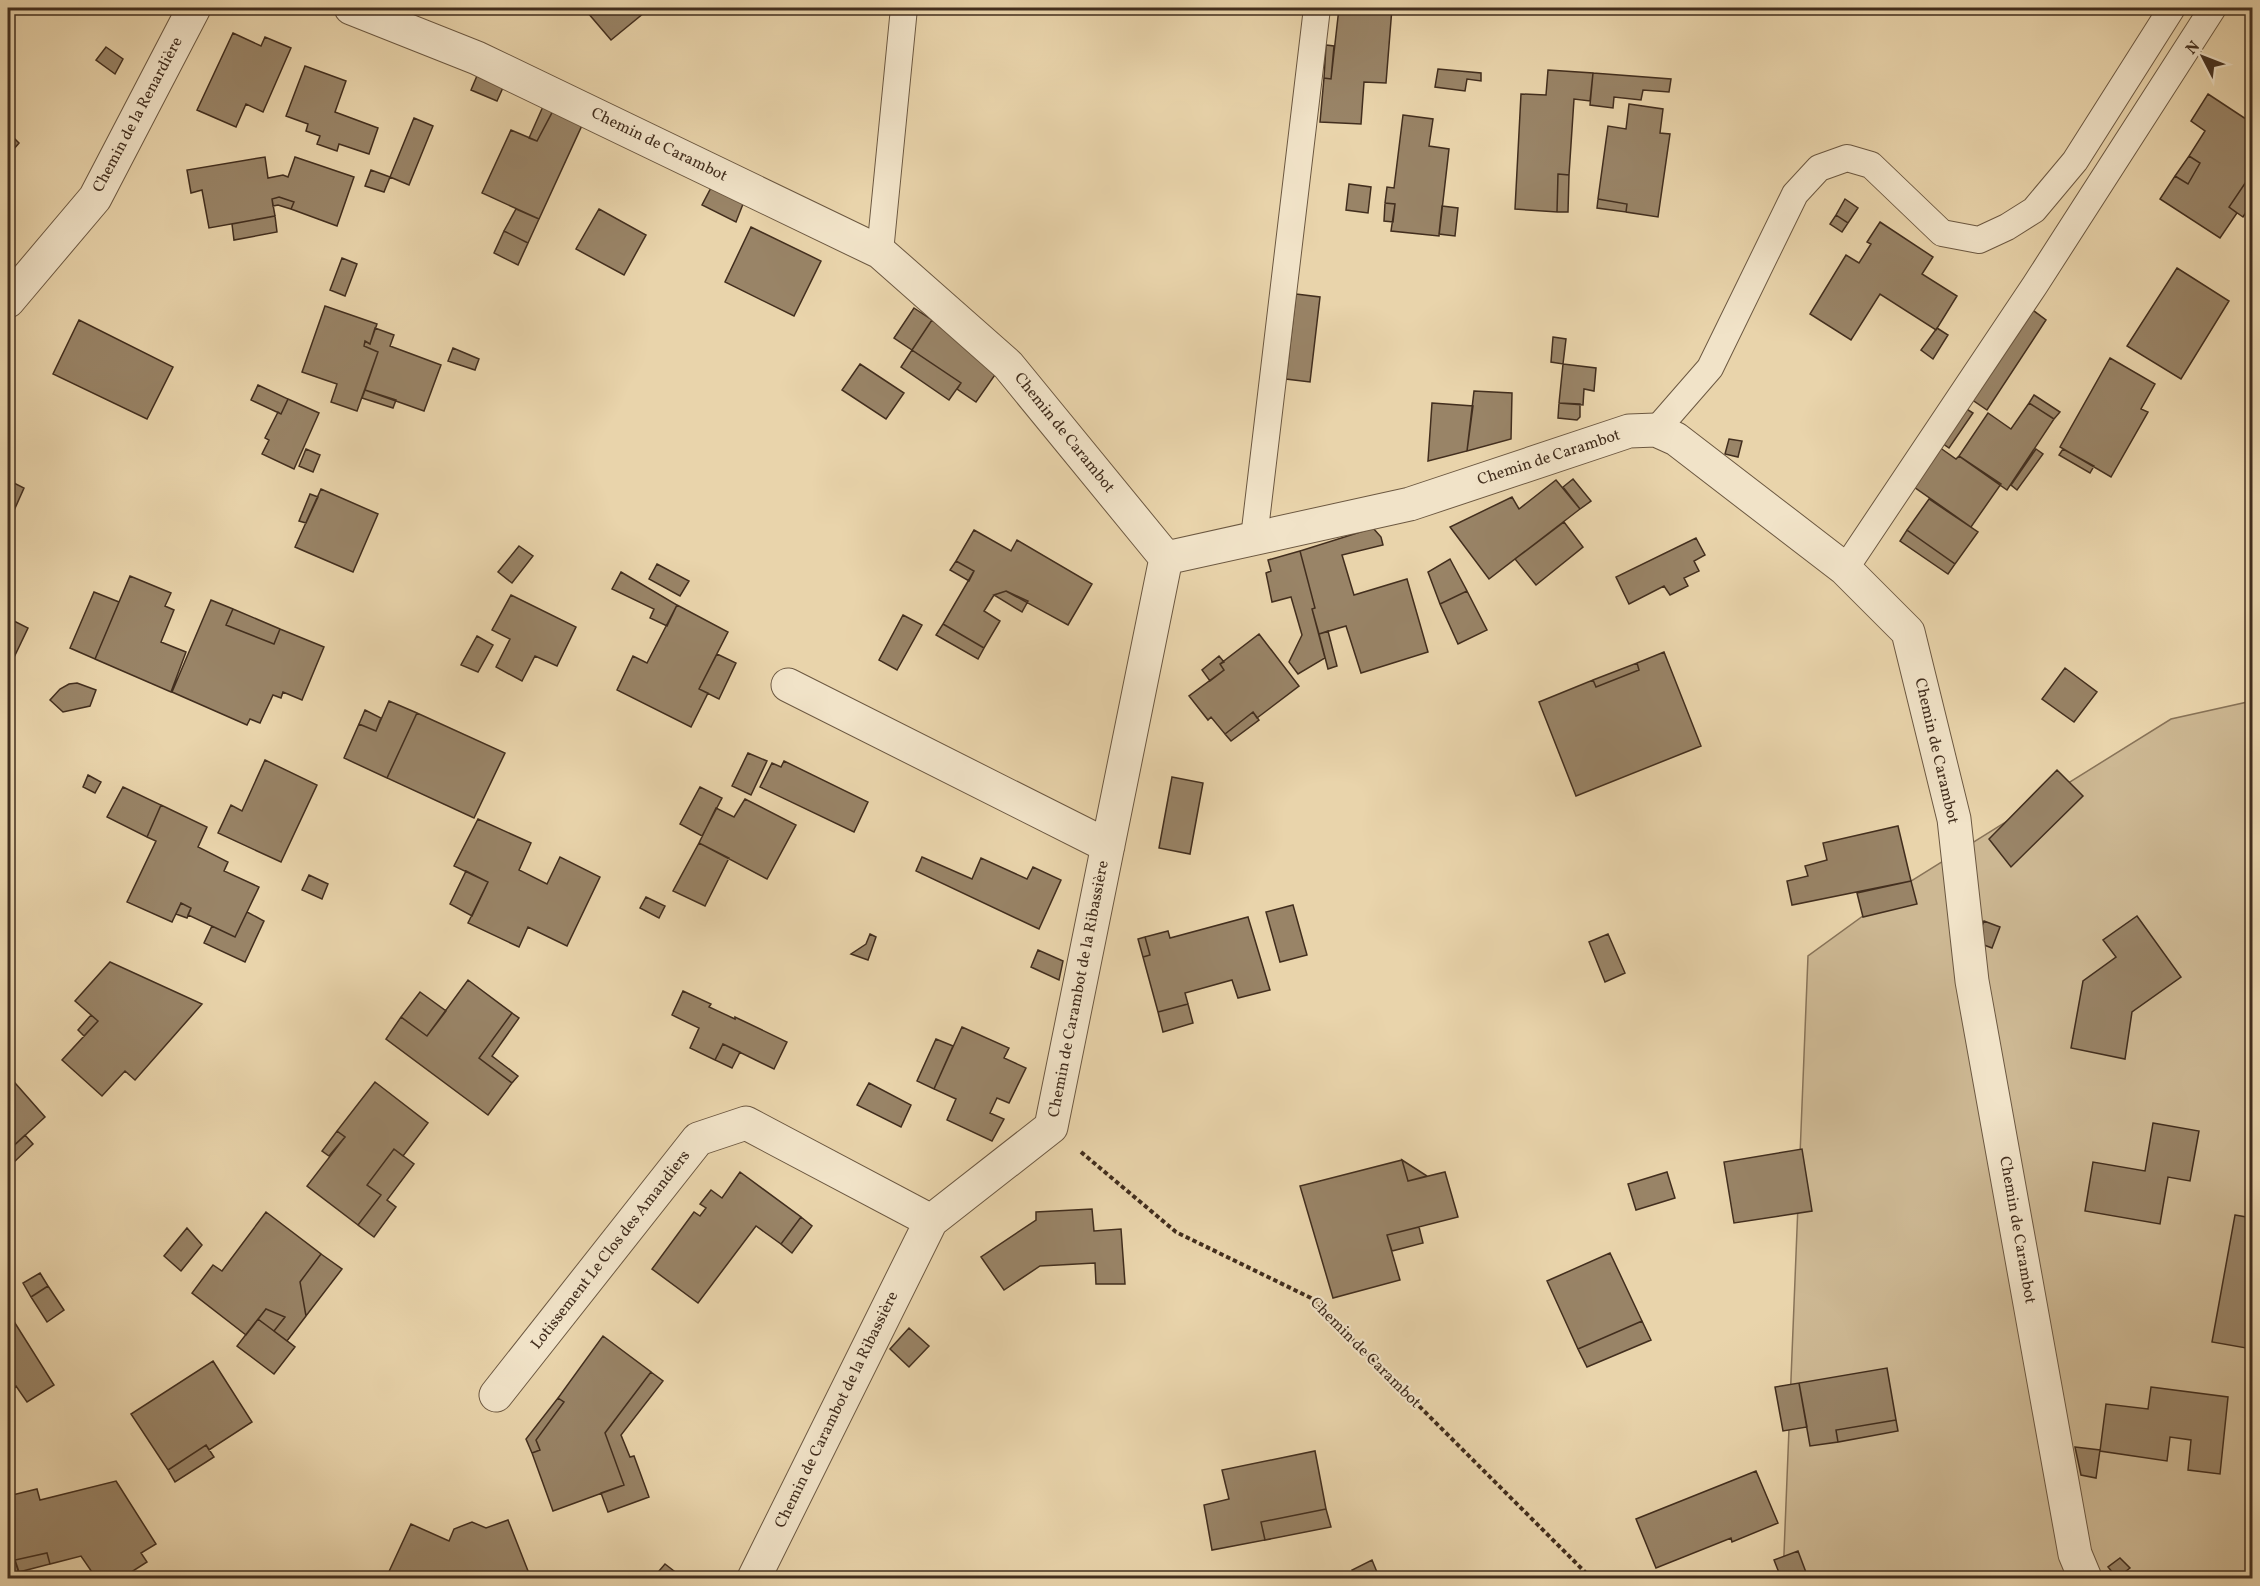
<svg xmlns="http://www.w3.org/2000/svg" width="2260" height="1586" viewBox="0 0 2260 1586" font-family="Vollkorn,serif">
<rect width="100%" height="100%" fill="#e9d4ab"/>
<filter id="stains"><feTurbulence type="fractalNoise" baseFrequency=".00333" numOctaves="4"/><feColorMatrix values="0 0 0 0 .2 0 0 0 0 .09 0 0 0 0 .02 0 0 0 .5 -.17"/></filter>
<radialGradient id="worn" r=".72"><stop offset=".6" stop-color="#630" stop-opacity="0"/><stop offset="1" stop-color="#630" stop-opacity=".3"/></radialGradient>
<path fill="#cdb893" stroke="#887358" stroke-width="1.5" d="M2252,701V1578H1783L1808,956L1911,881L2171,719Z"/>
<path fill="#998467" stroke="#422e1e" stroke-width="1.5" d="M594,8H625L630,13L636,8H650L611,40L588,13Z
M1339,8H1392L1386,83L1364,82L1361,124L1320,122L1324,78L1331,79Z
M233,33L261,46L265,37L291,48L263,112L246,104L236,127L197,110Z
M1326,45L1334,46L1331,79L1324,78Z
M106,47L123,59L115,74L96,60Z
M305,66L346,81L335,112L378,128L369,154L339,144L337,151L317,144L320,136L306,131L308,124L286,116Z
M1438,69L1481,73V81L1467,79L1465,91L1435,87Z
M1548,70L1593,73L1590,101L1574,99L1569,175L1558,174L1557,212L1515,209L1521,94L1546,95Z
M479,71L505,83L497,101L471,90Z
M1593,73L1671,79L1669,92L1643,90L1641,100L1614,97L1613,108L1590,105Z
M2208,94L2252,123V173L2229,207L2237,213L2220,238L2160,199L2175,176L2188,184L2200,163L2189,156L2205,131L2191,121Z
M545,102L555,107L537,141L529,138Z
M1629,104L1663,109L1660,133L1670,134L1658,217L1626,212L1627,204L1598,199L1608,126L1626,129Z
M555,107L584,121L539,219L482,193L511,130L537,141Z
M1403,115L1433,119L1429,146L1449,149L1439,236L1391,231L1395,204L1385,203L1387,187L1394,188Z
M414,118L433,126L409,185L390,177Z
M8,132L19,143L8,156Z
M2189,156L2200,163L2188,184L2175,176Z
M265,157L268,178L283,175L288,177L295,157L354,177L337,226L291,209L294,202L279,197L272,199L275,216L209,228L202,190L191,193L187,170Z
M371,170L390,177L384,192L365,186Z
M2252,173V203L2243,217L2229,207Z
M1558,174L1569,175L1568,212H1557Z
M713,184L745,199L736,222L702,205Z
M1349,184L1371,187L1368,213L1346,210Z
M279,197L294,202L291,209L278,205L273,206L272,199Z
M1598,199L1627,204L1626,212L1597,208Z
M1845,199L1858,208L1848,223L1836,215Z
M1385,203L1395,204L1393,222L1384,221Z
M1442,206L1458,208L1455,236L1439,234Z
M516,209L539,219L528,243L504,231Z
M599,209L646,235L624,275L576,249Z
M1836,215L1848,223L1842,232L1830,224Z
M275,216L277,232L234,240L232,224Z
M1880,222L1933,257L1922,274L1957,296L1936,330L1880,294L1851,340L1810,314L1846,255L1859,263L1871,244L1867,242Z
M751,227L821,261L794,316L725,282Z
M504,231L528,243L518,265L494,253Z
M342,258L357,264L345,296L330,290Z
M2177,268L2229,301L2181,379L2127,346Z
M1296,294L1320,297L1310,382L1286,379Z
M325,306L377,324L370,344L365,341L364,346L378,352L357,411L331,402L337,384L302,372Z
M914,308L932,320L912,350L894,338Z
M2030,308L2046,320L1987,410L1971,399Z
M79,320L173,367L147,419L53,374Z
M932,320L997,372L976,402L957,389L961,383L912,350Z
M375,328L394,335L390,346L441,365L424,411L365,390L378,352L364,346L365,341L370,344Z
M1937,328L1948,335L1933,359L1921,350Z
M1553,337L1566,339L1563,364L1551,362Z
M453,348L479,359L475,370L448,361Z
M912,350L961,383L949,400L901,367Z
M2110,358L2155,384L2141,409L2148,412L2111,477L2060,447Z
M860,364L904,393L886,419L842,390Z
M1563,364L1596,368L1594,391L1584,389L1583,405L1559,403Z
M258,385L288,399L281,414L251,400Z
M365,390L396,400L393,408L362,398Z
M1474,391L1512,393L1511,439L1467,451Z
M2034,395L2060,412L2054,419L2029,403Z
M288,399L319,413L294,469L262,454L269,440L265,438L278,412L281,414Z
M1432,403L1473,406L1467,451L1428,461Z
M1559,403L1580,404V417L1577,420L1558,418Z
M2029,403L2054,419L2007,490L1959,456L1988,413L2011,429Z
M1965,408L1973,413L1949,448L1942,443Z
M1729,439L1742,441L1738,457L1725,454Z
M1939,447L1956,459L1959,456L2001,484L1971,527L1914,487Z
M306,449L320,455L313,472L299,466Z
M2036,449L2043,454L2017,490L2011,485Z
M2063,449L2094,466L2090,473L2059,455Z
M1573,479L1591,501L1580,509L1563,487Z
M8,480L24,488L8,524Z
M1556,480L1580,509L1489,579L1450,527L1512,497L1519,509Z
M321,489L378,514L353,572L295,547Z
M310,494L318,497L306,523L299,521Z
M1929,499L1978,532L1955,564L1907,530Z
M1564,522L1583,547L1536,585L1515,559Z
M1373,528L1381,537L1383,545L1342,555L1354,595L1407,579L1428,652L1361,673L1346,626L1319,634L1312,609L1315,608L1300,551Z
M974,530L1011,551L1017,540L1092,584L1068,625L1006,591L994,595L984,611L1000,621L984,648L943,624L974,571L956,561Z
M1907,530L1955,564L1948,574L1900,541Z
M1696,538L1705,555L1694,561L1699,571L1684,578L1688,586L1670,595L1664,586L1629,604L1616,577Z
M519,546L533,556L512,583L498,572Z
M1300,551L1315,608L1312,609L1325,658L1298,674L1289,662L1302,635L1291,597L1272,602L1266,573L1271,571L1268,560Z
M1450,559L1467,591L1440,604L1428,572Z
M956,561L974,571L969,581L950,570Z
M657,564L689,581L680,596L649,579Z
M621,572L677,605L667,626L650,618L654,609L612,589Z
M130,576L171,593L165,606L174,610L161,642L186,652L171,692L95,659Z
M1006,591L1028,601L1022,612L994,595Z
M1467,591L1487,630L1458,644L1440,604Z
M94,592L119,602L95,659L70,648Z
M511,595L576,627L557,666L535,656L522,681L496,667L510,639L492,630Z
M211,600L233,609L226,625L274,644L280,629L324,647L302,700L283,692L281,698L273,695L260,723L250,719L247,725L172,692Z
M677,605L728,632L699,689L708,693L691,727L617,690L633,656L647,663Z
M233,609L280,629L274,644L226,625Z
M903,615L922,625L897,670L879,660Z
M8,618L28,628L8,670Z
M943,624L984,648L978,659L936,635Z
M1328,631L1337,666L1328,669L1319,634Z
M1259,634L1299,686L1257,718L1253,712L1225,734L1211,717L1208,720L1189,696L1224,670L1220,664Z
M477,636L493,645L478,672L461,665Z
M1664,652L1701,746L1576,796L1539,702L1593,680L1596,687L1639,670L1637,663Z
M717,654L736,663L719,699L699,689Z
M1219,656L1224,662L1220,664L1224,670L1210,681L1202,670Z
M1637,663L1639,670L1596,687L1593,680Z
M2065,668L2097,692L2074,722L2042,699Z
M77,683L96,690L90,706L63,712L50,700L60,689L69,684Z
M389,701L417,713L387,778L344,758L359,724L376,731Z
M365,710L381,718L376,731L359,724Z
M1253,712L1259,720L1231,741L1225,734Z
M417,713L505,753L474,818L387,778Z
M748,753L767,761L751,795L732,786Z
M265,760L317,785L281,862L218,833L231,805L242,811Z
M784,761L868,802L854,832L760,787L772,763L781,767Z
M2057,770L2083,796L2011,867L1989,839Z
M88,775L101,782L95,793L83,787Z
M1172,777L1203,783L1190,854L1159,848Z
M123,787L161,805L147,837L107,817Z
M700,787L722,798L702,836L680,824Z
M745,799L796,825L767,879L699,843L716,808L734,817Z
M161,805L207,827L198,847L228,862L224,871L259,887L235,937L188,915L191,908L181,903L172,922L127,902L156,841L147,837Z
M478,819L531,843L519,870L547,884L560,857L600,877L567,946L528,927L519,947L468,923L488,882L454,866Z
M1898,826L1911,881L1792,905L1787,881L1808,876L1805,866L1827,860L1823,843Z
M699,843L729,858L705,906L673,891Z
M922,857L972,879L981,858L1027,879L1033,867L1061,880L1039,929L916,871Z
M466,871L488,882L472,916L450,904Z
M309,875L328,884L322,899L302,890Z
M1911,881L1917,904L1863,917L1857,893Z
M646,897L665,906L659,918L640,908Z
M181,903L191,908L187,918L176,914Z
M1293,905L1307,955L1280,962L1266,912Z
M247,912L264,921L245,962L204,943L212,926L235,937Z
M2137,916L2181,977L2132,1012L2125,1059L2071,1048L2083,981L2116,957L2103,940Z
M1248,917L1270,990L1238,998L1232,980L1185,993L1188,1004L1158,1012L1143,957L1150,955L1145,937L1168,931L1170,938Z
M1984,921L2000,927L1992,948L1976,942Z
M870,934L876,937L868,960L851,954L866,944Z
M1608,934L1625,973L1605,982L1589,942Z
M1145,937L1150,955L1143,957L1138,939Z
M1038,950L1063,961L1059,980L1031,967Z
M110,962L202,1004L135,1080L125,1071L102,1096L62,1060L98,1021L75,1001Z
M468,980L512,1013L479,1058L512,1083L488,1115L386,1039L401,1017L427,1036Z
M683,991L711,1004L709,1007L735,1019V1017L787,1042L774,1069L723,1044L715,1060L690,1048L699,1028L672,1015Z
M420,992L446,1011L427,1036L401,1017Z
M1188,1004L1193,1023L1163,1032L1158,1012Z
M512,1013L519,1018L492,1056L518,1076L512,1083L479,1058Z
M91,1015L98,1021L84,1036L78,1030Z
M962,1027L1009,1048L1004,1058L1026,1068L1009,1103L997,1098L990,1113L1004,1119L992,1141L947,1120L956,1099L934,1089Z
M936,1039L953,1046L934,1089L917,1081Z
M723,1044L740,1052L732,1068L715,1060Z
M8,1075L45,1117L8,1151Z
M375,1082L428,1123L403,1156L394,1149L367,1185L381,1195L358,1225L307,1186L345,1137L337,1131Z
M869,1083L911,1105L901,1127L857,1105Z
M2153,1123L2199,1131L2190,1181L2168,1177L2160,1224L2085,1211L2093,1162L2145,1171Z
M337,1131L345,1137L329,1156L322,1151Z
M25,1135L33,1144L12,1164L8,1159V1151Z
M394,1149L414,1164L387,1200L396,1207L374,1237L358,1225L381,1195L367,1185Z
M1802,1149L1812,1211L1734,1223L1724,1162Z
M1402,1160L1408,1181L1445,1172L1458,1217L1387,1235L1400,1280L1333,1298L1300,1186Z
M1402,1160L1427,1176L1408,1181Z
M740,1172L801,1217L781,1244L756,1226L698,1303L652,1269L694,1212L700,1216L706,1208L700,1204L711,1190L722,1198Z
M1667,1172L1675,1198L1636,1210L1628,1184Z
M1092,1209L1094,1231L1121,1229L1125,1284H1096L1095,1263L1040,1266L1004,1290L981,1257L1036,1220V1212Z
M266,1212L321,1254L300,1282L306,1316L287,1341L274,1331L285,1317L266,1309L246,1335L192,1293L213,1265L222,1271Z
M2235,1215L2252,1218V1310L2246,1348L2212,1342Z
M801,1217L812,1226L792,1253L781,1244Z
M1419,1227L1423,1243L1392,1251L1387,1235Z
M187,1228L202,1245L181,1271L164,1256Z
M1610,1253L1642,1321L1578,1349L1547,1281Z
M321,1254L342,1269L306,1316L300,1282Z
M40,1273L48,1286L31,1297L23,1283Z
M48,1286L64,1310L47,1322L31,1297Z
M266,1309L285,1317L274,1331L258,1319Z
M8,1312L54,1385L27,1402L16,1386L8,1391Z
M258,1319L295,1347L274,1374L237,1346Z
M1642,1321L1651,1340L1587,1367L1578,1349Z
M909,1328L929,1346L909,1367L890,1349Z
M603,1336L651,1372L605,1433L624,1485L553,1511L532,1453L540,1450L536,1440L564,1402L558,1398Z
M213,1361L252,1422L209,1450L206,1445L168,1470L131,1414Z
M1887,1368L1896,1420L1836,1430L1838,1442L1810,1446L1799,1383Z
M651,1372L663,1381L621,1435L630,1457L634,1456L649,1497L608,1512L601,1493L624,1485L605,1433Z
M1799,1383L1807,1427L1783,1431L1775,1387Z
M2151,1387L2228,1397L2220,1474L2188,1470L2191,1440L2170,1437L2167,1461L2100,1451L2106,1404L2148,1409Z
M558,1398L564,1402L536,1440L540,1450L532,1453L526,1439Z
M1896,1420L1898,1431L1838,1442L1836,1430Z
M206,1445L214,1457L175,1482L168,1470Z
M2075,1447L2100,1450L2096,1478L2081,1475Z
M1315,1451L1326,1509L1261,1522L1265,1540L1212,1550L1204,1505L1229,1499L1222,1470Z
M1756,1471L1778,1523L1732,1542L1731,1538L1656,1568L1636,1519Z
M116,1481L156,1544L141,1553L147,1562L122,1578H96L81,1556L50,1564L47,1553L15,1560L20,1578H8V1496L37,1489L40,1500Z
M1326,1509L1331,1527L1265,1540L1261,1522Z
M508,1520L530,1576L524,1578H386L411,1524L449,1541L454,1529L472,1522L486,1528Z
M1798,1551L1807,1575L1797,1578H1781L1774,1560Z
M47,1553L50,1564L19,1572L15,1560Z
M2120,1558L2130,1568L2117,1578L2108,1567Z
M1372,1560L1379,1577L1356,1578L1352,1570Z
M665,1564L683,1578H653Z"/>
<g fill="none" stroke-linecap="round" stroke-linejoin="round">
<defs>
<path id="lane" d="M880,252L904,8
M1656,430L1710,368L1795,194L1819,168L1847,158L1871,165L1942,233L1979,240L2007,227L2034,210L2075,161L2172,8
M1254,538L1317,8
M1845,569L2035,285L2213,8"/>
<path id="street" d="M351,8L477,58L880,252L1008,365L1166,558L1410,504L1629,431L1656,430L1676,439L1845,569L1908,632L1954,819L1972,981L2075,1554L2085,1578
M8,301L95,198L194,8
M788,685L1108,846
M496,1395L698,1139L746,1123L931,1221
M754,1578L931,1221L1051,1127L1166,558"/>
</defs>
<use href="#lane" stroke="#6c5841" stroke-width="28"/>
<use href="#street" stroke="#6c5841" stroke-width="35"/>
<path stroke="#422e1e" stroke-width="4" stroke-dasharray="4.5 3" stroke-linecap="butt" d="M1081,1152L1176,1232L1311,1298L1591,1578"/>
<use href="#lane" stroke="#f1e3c8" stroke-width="26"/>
<use href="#street" stroke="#f1e3c8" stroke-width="33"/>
</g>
<g text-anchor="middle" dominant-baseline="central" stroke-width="4.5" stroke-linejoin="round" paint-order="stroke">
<g font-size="16" fill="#422e1e" stroke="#f1e3c8">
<text transform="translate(138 115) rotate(-62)">Chemin de la Renardière</text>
<text transform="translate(659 145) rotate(26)">Chemin de Carambot</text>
<text transform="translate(1064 433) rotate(51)">Chemin de Carambot</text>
<text transform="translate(1549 458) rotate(-18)">Chemin de Carambot</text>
<text transform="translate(1936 751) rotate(77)">Chemin de Carambot</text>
<text transform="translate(1079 989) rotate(-79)">Chemin de Carambot de la Ribassière</text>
<text transform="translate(2017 1230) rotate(80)">Chemin de Carambot</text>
<text transform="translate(611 1250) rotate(-52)">Lotissement Le Clos des Amandiers</text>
<text transform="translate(1365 1353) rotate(45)">Chemin de Carambot</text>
<text transform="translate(837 1410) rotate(-64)">Chemin de Carambot de la Ribassière</text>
</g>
</g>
<rect width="2260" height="1586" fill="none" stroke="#e9d4ab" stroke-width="30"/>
<rect x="9" y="9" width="2242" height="1568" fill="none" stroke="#422e1e" stroke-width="3"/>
<rect x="15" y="15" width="2230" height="1556" fill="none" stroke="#422e1e" stroke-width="1.5"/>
<g transform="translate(2203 57) rotate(312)" stroke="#f1e3c8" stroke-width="4.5" paint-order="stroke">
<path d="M0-4.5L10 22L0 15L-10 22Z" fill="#422e1e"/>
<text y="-9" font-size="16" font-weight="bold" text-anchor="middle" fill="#422e1e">N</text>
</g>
<rect width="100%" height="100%" filter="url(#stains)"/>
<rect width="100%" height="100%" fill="url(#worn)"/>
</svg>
